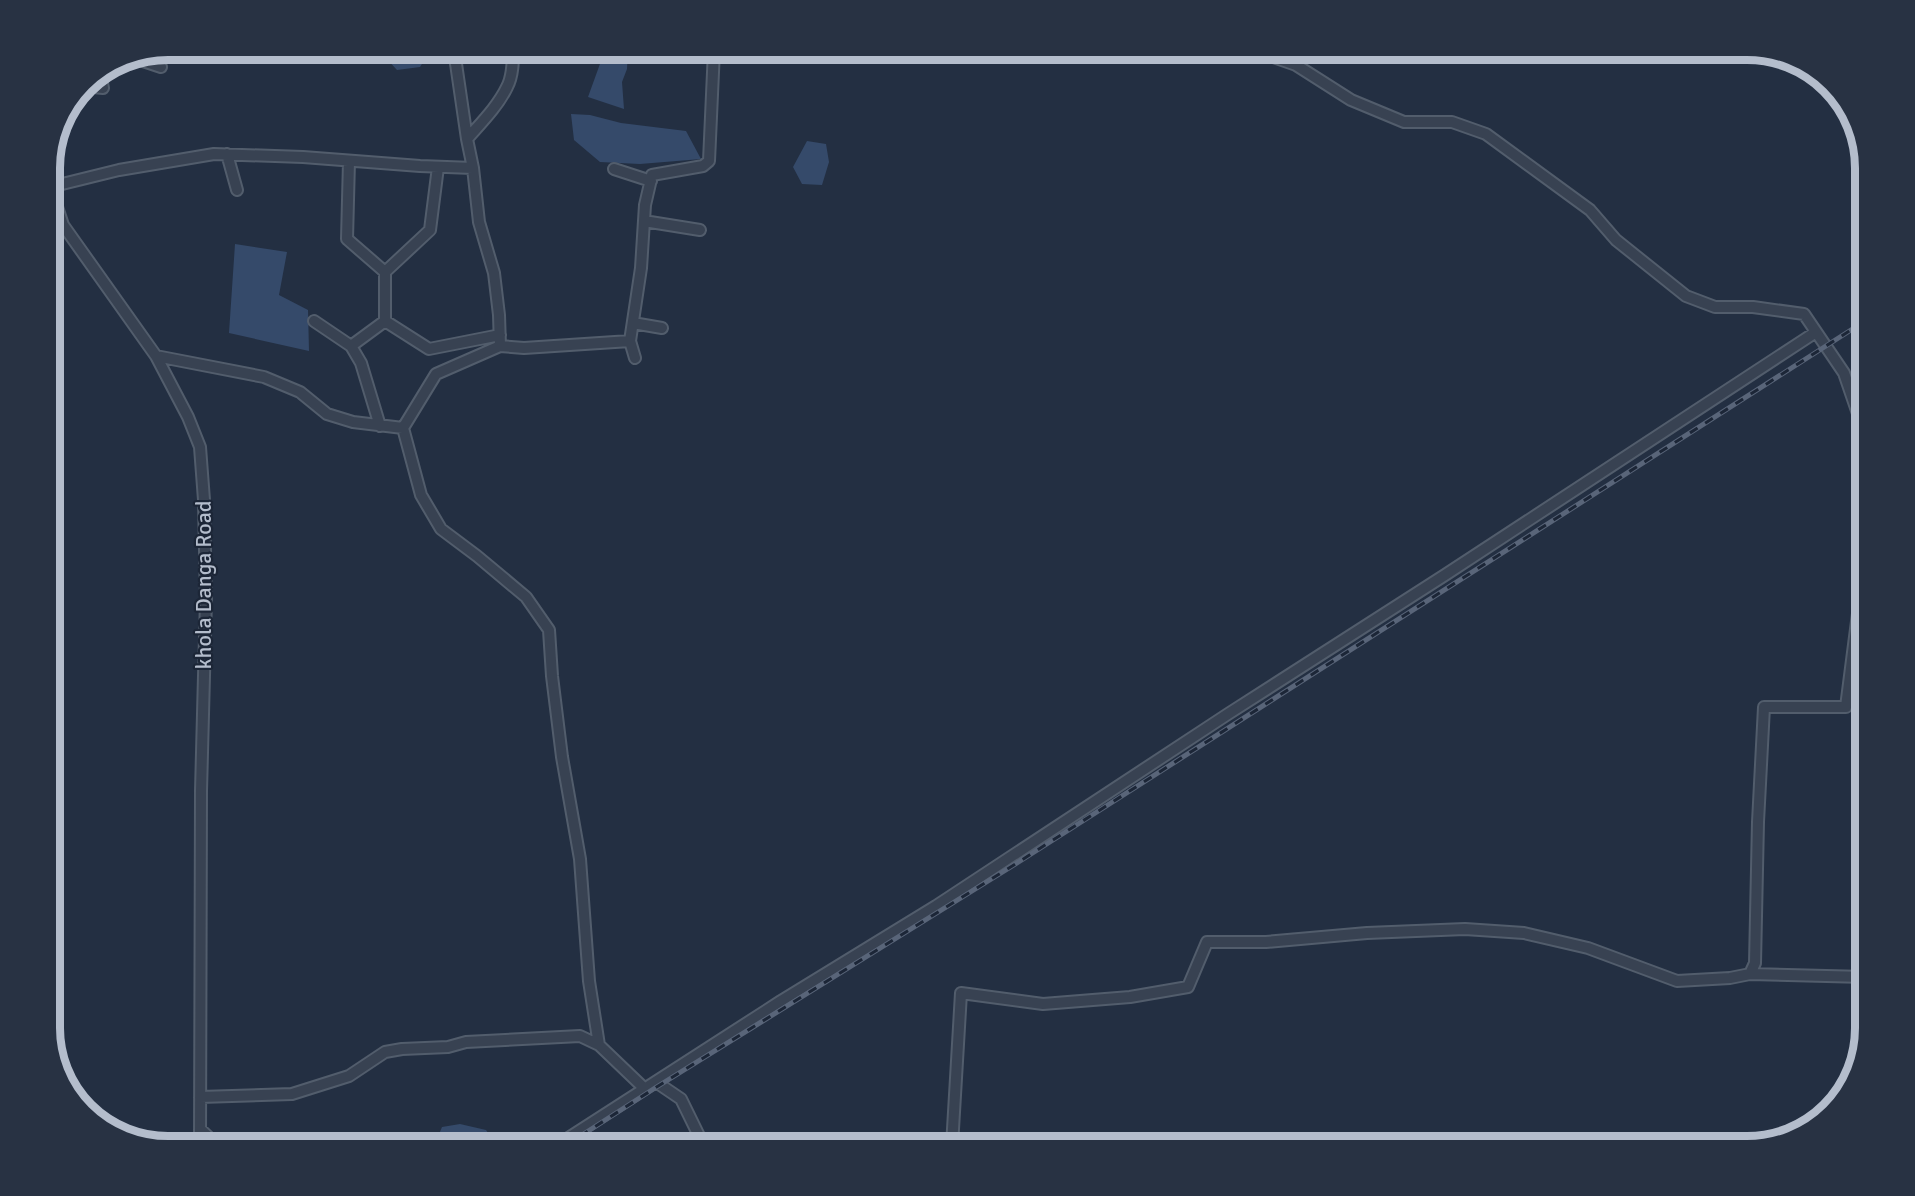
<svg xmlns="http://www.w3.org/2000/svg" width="1915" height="1196" viewBox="0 0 1915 1196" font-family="Signika,sans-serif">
<rect width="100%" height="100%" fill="#232f42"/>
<path fill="#354a6a" d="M383,50H427L425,59L420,67L397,70L385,57Z
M605,50H628L627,69L622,82L624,109L588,97Z
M571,114L590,115L621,123L686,131L701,159L640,164L600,162L574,140Z
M807,141L826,144L829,162L822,185L802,184L793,167Z
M235,244L287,252L279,295L308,310L309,351L229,333Z
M460,1124L486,1130L493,1140L491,1146H434L442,1127Z
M788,1134L806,1137L804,1146H766V1138Z
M810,1136L835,1146H808Z"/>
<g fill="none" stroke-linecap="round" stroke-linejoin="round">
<defs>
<path id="minor" d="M454,50L467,139L473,168L479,222L494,273L499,315L500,346
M1253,50L1296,65L1351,100L1404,122H1452L1486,134L1590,210L1616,240L1686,296L1715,307H1753L1804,314L1844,373L1865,434
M131,57L161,67
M83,86L103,88L100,73
M467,139C481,123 498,106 507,87C513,76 513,61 513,50
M227,154L237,190
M349,161L347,239L385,272
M438,167L430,230L385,272V321L429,349L500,335
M614,169L651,181
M50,186L63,225L156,356L188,417L200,447L204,500L206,599L201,791L200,1146
M50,187L119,170L214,154L303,157L420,166L473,168
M644,221L700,230
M50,228L63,225
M314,321L351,346
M633,323L662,328
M630,341L635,358
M156,356L264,377L300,392L327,414L353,422L403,428L436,374L500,346L524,348L630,341L641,268L645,205L652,175L703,166L709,161L714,50
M380,426L361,363L351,346L385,321
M403,428L421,495L441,529L477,556L526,597L549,630L552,676L562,757L580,859L589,981L599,1045L645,1089
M1750,974L1865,977
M656,1082L681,1099L704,1146
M200,1097L292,1094L349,1076L385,1052L402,1049L448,1047L466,1042L580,1036L599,1045
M200,1129L218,1146
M556,1146L781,1001L936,906L1228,714L1445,575L1816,332
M952,1146L961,993L1043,1004L1130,997L1188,987L1207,942H1266L1367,933L1465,929L1524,933L1588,948L1677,981L1730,978L1750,974L1755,963L1758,822L1764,707H1846L1865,559"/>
</defs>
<use href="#minor" stroke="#525d6c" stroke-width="14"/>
<use href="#minor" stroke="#384252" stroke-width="10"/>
<defs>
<path id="rail" d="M565,1146L655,1088L1017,863L1865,321"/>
</defs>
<use href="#rail" stroke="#596579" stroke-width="5"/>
<use href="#rail" stroke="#1c2637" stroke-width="3" stroke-dasharray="9" stroke-linecap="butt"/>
</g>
<g text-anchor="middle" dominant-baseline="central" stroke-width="4.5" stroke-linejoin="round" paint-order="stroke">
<g font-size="22" fill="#b4bdcc" stroke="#1c2637">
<text transform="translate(203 585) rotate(-90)">khola Danga Road</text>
</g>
</g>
<path d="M0 0H1915V1196H0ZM168 60H1747A108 108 0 0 1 1855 168V1028A108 108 0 0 1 1747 1136H168A108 108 0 0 1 60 1028V168A108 108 0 0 1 168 60Z" fill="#283243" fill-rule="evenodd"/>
<path fill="none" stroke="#b4bdcc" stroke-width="8" d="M168 60H1747A108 108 0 0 1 1855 168V1028A108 108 0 0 1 1747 1136H168A108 108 0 0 1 60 1028V168A108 108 0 0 1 168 60Z"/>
</svg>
